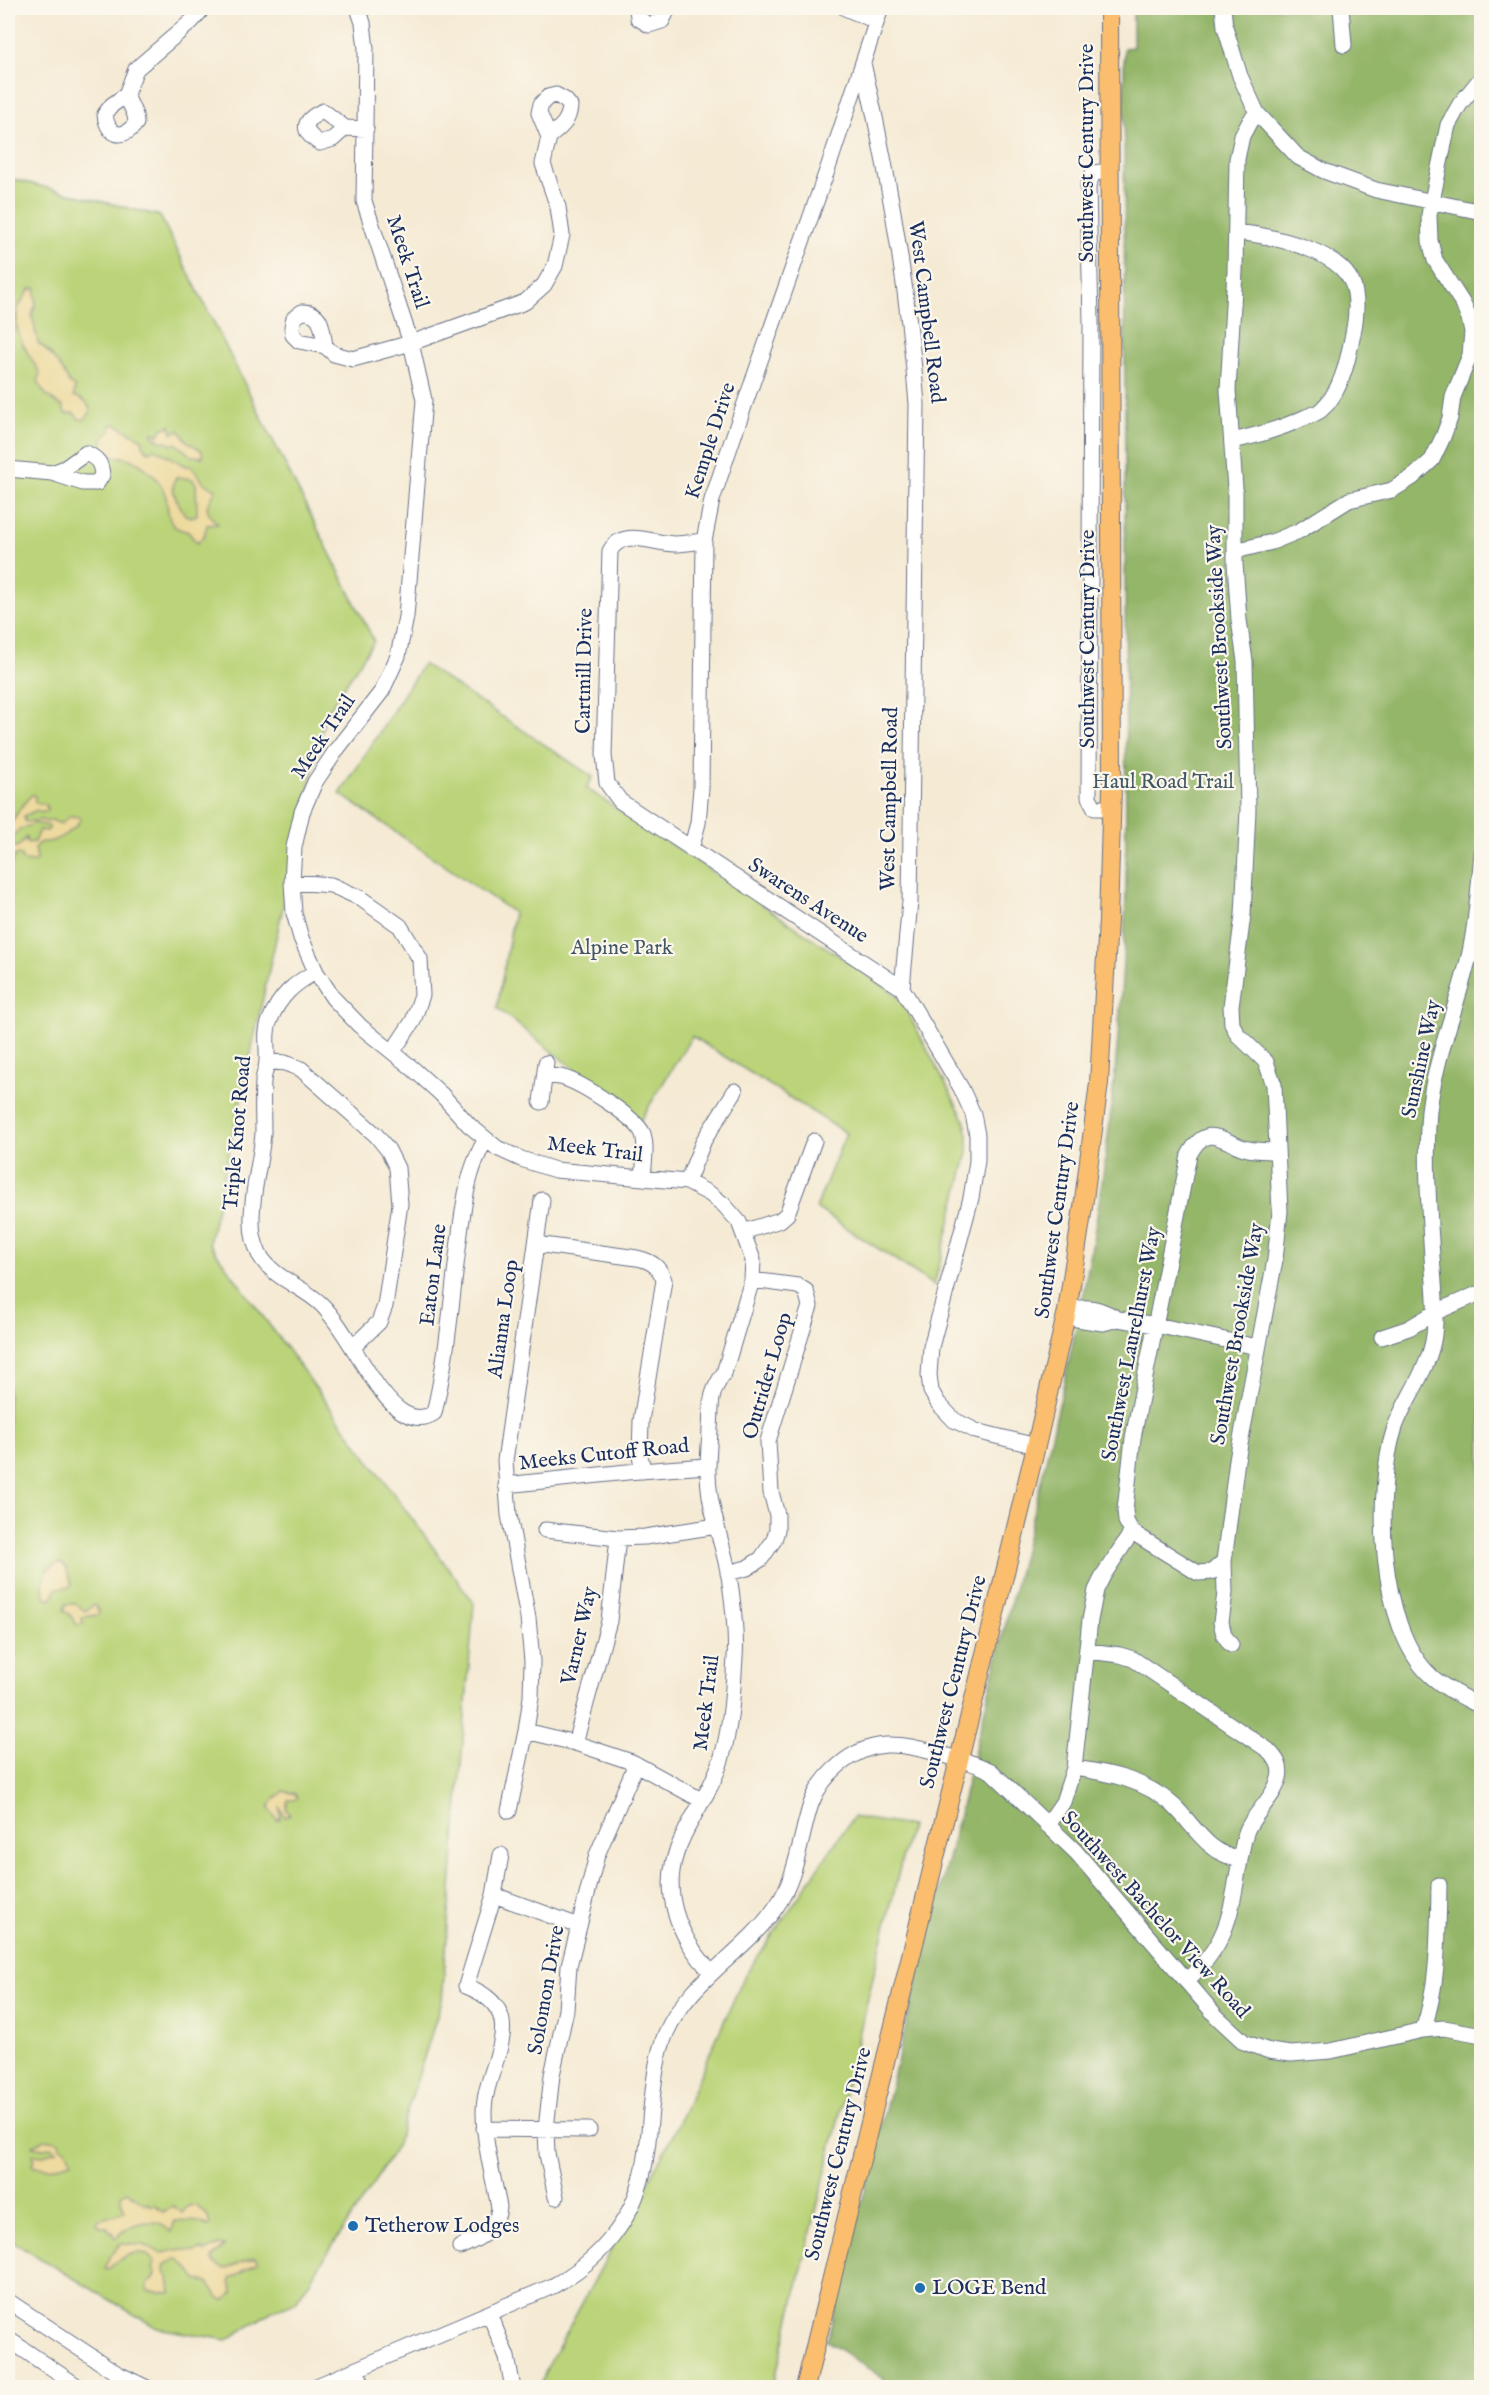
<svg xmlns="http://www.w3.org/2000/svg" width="1489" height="2395" viewBox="0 0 1489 2395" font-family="'IM FELL English',serif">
<rect width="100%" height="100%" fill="#fbf7ec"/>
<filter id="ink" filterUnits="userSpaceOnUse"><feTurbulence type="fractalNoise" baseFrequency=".0167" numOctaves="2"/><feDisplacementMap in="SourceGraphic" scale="12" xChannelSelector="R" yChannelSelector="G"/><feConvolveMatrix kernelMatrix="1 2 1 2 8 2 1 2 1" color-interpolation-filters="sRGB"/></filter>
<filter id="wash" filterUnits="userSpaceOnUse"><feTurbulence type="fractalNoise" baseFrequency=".008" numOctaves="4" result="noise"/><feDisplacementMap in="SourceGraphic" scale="24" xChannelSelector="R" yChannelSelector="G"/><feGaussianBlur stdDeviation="1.35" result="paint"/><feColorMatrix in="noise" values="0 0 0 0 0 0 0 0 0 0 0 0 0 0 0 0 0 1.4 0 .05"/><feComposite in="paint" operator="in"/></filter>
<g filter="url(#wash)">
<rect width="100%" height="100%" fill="#f5ead4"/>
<path fill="#bbd479" stroke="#6b826c" stroke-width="1.5" d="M8,178L160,216L374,641L325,716L209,1243L474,1603L442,2000L395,2150L296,2302L272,2311L227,2340L157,2328L8,2239Z
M423,664L593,777L586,788L889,989L901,1000L964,1119L968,1135V1152L934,1285L816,1208L846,1133L692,1036L640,1121L497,1008L514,913L340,794Z
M853,1817L910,1826L773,2387L540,2388L546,2370L674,2133L744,1977Z"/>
<path fill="#94b669" stroke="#587264" stroke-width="1.5" d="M1133,8H1481V2387H883L884,2379L827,2341C885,2112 943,1884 998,1655C1030,1525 1064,1395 1089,1263C1111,1142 1122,1017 1126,894L1124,48L1133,47Z"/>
<path fill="#eeda9e" stroke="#84847e" stroke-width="1.5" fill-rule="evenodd" d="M35,288L36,304L32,315L38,343C48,349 65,372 69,383L75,387L74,396C83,400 90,402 90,413L84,420L79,419L74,413L65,414L63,406C51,401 33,386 40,373C30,356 11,332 18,310C20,303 26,295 30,289Z
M115,424L142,439L144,447L148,452L155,449L186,466H191L205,484L216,489L207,507L210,516L218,524L207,525L204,536L197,543L188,532C182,530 176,529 172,524C167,516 168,505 166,497C161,477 134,454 114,457L102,446L104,437L111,431V425ZM176,477L192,479L196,484L197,515L191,517L185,515C179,503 168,490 176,477Z
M170,425L172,433L179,430L187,441L202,451L203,457L191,456L176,443L171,445L166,441L162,442L152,435L153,433L159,435L161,430Z
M32,795L35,796V802L46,805L47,810L41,813L37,810L24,816L25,822L41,820L47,822L51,820L61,824L70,816L80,817V820C76,829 61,838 52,841C44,844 41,838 35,848L37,859L34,862L23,861L21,856L18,854L14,857L12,864L8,862V826C16,817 23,802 32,795ZM35,823L49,826V829L47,831L39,830L34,842L27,843L26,837L22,843L17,847L13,846L11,841L17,831Z
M60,1563L65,1566L72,1584L70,1587L57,1588L52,1598L47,1599C39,1587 44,1565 60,1563Z
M66,1604H76L85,1611L94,1605L99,1611L98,1615L82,1617L83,1624L77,1625L70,1615L64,1610Z
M284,1791L295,1794L297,1798L294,1800H288L286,1809L290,1815L285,1817L280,1808V1819L277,1820L269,1808L272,1802Z
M44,2139L58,2141L61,2143L59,2146L66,2149L72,2162L49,2168L34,2167L32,2164L34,2160L33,2154L43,2155L57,2151L51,2147L43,2148L33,2146Z
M127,2191L145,2204L148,2203L150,2206L155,2205L163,2212L174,2206L182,2213L188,2206L195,2205L207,2215L210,2224L208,2226C194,2218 189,2223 175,2221L171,2232C159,2214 128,2223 117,2237H114V2233L109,2231L108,2227H100L97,2223L98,2220L125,2212L121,2201V2195Z
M120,2244L144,2245L162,2253L181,2249L196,2252L202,2249L205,2252L219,2245L224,2246L214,2257L213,2261L218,2266L225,2269L255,2257L258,2262L232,2278L230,2282L233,2292L225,2301L218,2297L208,2282L197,2280L189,2269L177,2259L165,2264L164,2270L169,2277L171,2293L148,2291V2284L154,2279L156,2273L153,2269L154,2262C143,2243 119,2257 108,2270L105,2269L111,2255Z"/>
</g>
<g filter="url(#ink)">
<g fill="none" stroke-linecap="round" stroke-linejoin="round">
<defs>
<path id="minor" d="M358,8L363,23L366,49L364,201L411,343L424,400L406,617L398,656L382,691L337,749L315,782L302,812L294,847L292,882L294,913L301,938L316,972L333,998L360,1026L411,1067L441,1094L469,1125L497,1148L521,1159L555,1170L687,1182L710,1194L724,1205L739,1222L753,1260L752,1280L724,1373C708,1396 712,1403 710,1429C709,1452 706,1473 710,1496C714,1521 723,1546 728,1571C732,1592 737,1636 735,1657C733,1691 731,1727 721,1760C712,1790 693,1813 681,1841C658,1889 678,1937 712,1973
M637,8L638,18L649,25L662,21L666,13V8
M845,8L876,21
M1223,8L1225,27L1240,76L1257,113L1298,157L1324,171L1376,190L1482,212
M1341,8L1344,45
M863,63C889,175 908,290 917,404L910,902L902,988L961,1088L973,1114L977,1135V1161L971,1198L931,1347L929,1375L931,1391L938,1403L954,1420L976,1431L1036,1446
M126,95L135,115L136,123C123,141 107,136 105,114L112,105L126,95L136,69L192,21L203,8
M345,128L333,139L320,143C300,131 303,120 323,111L345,128L366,129
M1110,171L1093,173L1088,186L1091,322L1089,797L1095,808H1111
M325,346C322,329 323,311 302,312L294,318L292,327L293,335L299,341L325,346L334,354L353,359L411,343L525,302L544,285L555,266L562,235L558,207L543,164L549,137L539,113L541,104L548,97L556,95L565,100L570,106C569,122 560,128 549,137
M1232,441C1259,435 1281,429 1306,417C1311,415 1319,413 1322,409C1339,394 1346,368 1350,348C1354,330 1358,311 1355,293C1349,250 1271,236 1236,232
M8,469L52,473L83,483H97L102,475C101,463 98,459 86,453L65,468L52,473
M704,541C694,542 684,544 675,544C653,544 623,527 610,551L604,755L607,783L620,801L902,988
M1235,551L1272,542L1299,531L1349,500L1392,490L1413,477L1432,460L1443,437L1450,418L1453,397L1470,355L1472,332L1469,318L1463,304L1435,260L1430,241L1429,215L1448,125L1460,104L1482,77
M691,849L698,823L701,788L704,541L712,500L737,426L829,165L881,8
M1482,852C1479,885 1477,919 1470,952C1458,1005 1435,1057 1429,1111C1425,1160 1429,1208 1432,1257C1434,1283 1437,1309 1434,1335C1430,1368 1406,1397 1395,1427C1374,1491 1378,1628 1431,1676C1445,1689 1465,1698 1482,1707
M292,882L331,885L360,898L400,926L420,959L422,995L413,1021L393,1051
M316,972C294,983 279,997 270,1020C264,1033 268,1046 267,1060C267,1068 263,1075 263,1082C262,1099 263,1116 263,1133C261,1163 251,1192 252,1223C252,1232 255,1245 259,1254C273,1279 303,1286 322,1305C349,1332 376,1398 404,1413C415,1419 425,1419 434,1413C447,1359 451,1304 458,1249C463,1211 466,1172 486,1139
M267,1061L285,1063L301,1069L376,1135L388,1150L397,1168L400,1204L385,1306L379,1322L353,1347
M545,1076C551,1076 558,1076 564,1078C581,1083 637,1118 643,1134C647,1147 644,1163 643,1177
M541,1102L546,1063
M687,1182L704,1140L735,1091
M743,1232L780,1220L787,1214L814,1141
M536,1244L542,1200
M1067,1311L1077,1319L1103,1323L1118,1319L1156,1325L1257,1347
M1067,1311C1087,1304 1101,1309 1118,1319
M1382,1337L1409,1328L1436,1312L1482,1292
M506,1485L627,1472L706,1466
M545,1530L618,1538L645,1537L717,1526
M1224,1561L1212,1572L1198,1573L1132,1532L1126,1521L1125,1510L1133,1438L1189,1155C1206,1123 1220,1140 1244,1148C1255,1151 1266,1151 1277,1151
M728,1573L747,1568L761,1559L774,1540L777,1530V1515L771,1492L768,1441L810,1306L806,1291L798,1286L752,1280
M1231,1645L1224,1635L1221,1622L1225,1593L1224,1561L1237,1460L1275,1260L1280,1211L1274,1085L1266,1062L1238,1035L1232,1024L1231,1006L1243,915L1248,810L1245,661L1239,620L1235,563V489L1228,390L1235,271L1237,159L1242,136L1250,121L1257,113
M1088,1651L1120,1655L1133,1659L1268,1750C1276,1758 1282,1766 1279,1778C1274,1798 1255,1812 1247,1830C1242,1843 1241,1857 1238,1871C1230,1920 1225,1946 1186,1981
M526,1731L575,1743L632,1762L703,1801
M575,1743L609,1621L618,1538
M1074,1768C1110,1773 1145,1780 1173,1805C1197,1828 1205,1851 1240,1860
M509,1811L526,1731L531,1697L532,1661L528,1618L509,1515L505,1461L536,1244L637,1258C651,1261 659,1266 664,1280L641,1421L640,1455L643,1471
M1047,1825L1063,1802L1074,1768L1090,1620L1096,1590L1104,1574L1132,1532
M494,1895L579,1926
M1423,2030C1439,1985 1438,1933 1439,1885
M484,2129L589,2130
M556,2197L547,2154L546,2129L552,2075L566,2010L569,1966L597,1855L636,1764
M460,2247C480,2238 497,2231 499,2207C493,2176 484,2144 484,2112C484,2064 536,2013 466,1986L494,1895L501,1855
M8,2301L118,2374L147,2388
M489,2313L507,2357L513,2388
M8,2339L80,2388
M356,2370L364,2388
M312,2388L553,2286C598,2261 632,2223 643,2172C648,2152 649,2130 651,2109C654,2083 656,2057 666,2033C689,1980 745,1953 776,1907C797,1878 800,1837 811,1804C822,1774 853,1747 886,1745C904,1744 923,1749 940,1754C958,1759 974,1762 991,1771L1076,1852L1217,2017L1244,2042L1269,2051L1291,2054L1331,2051L1423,2030L1444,2028L1482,2035"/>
<path id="major" d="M805,2388L1036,1446L1067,1311L1083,1207L1099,1083L1108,920L1112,787L1109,8"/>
</defs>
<use href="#minor" stroke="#677087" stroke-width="17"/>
<use href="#major" stroke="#677087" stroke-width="20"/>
<use href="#minor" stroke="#fff" stroke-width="15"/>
<use href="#major" stroke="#fbbe6e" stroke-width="18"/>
</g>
</g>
<g fill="#1f6fb2" stroke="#fbf7ec" stroke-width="2">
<circle cx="353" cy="2226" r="6"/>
<circle cx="920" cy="2288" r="6"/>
</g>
<g text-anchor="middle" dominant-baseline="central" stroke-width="4.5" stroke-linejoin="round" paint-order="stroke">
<g font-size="21" fill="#1b2f5e" stroke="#fbf7ec">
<text transform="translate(1087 153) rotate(-90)">Southwest Century Drive</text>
<text transform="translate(407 262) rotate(72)">Meek Trail</text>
<text transform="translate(926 312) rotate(83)">West Campbell Road</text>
<text transform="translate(711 441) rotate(-72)">Kemple Drive</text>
<text transform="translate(1220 637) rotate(-93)">Southwest Brookside Way</text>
<text transform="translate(1088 639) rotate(-90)">Southwest Century Drive</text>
<text transform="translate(585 671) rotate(-89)">Cartmill Drive</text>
<text transform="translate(324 737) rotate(-56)">Meek Trail</text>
<text transform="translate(890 799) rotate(-89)">West Campbell Road</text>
<text transform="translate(808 901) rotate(33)">Swarens Avenue</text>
<text transform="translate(1422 1059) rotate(-78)">Sunshine Way</text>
<text transform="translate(238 1133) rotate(-85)">Triple Knot Road</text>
<text transform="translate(595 1150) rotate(7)">Meek Trail</text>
<text transform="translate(1058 1210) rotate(-82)">Southwest Century Drive</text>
<text transform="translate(434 1275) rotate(-83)">Eaton Lane</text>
<text transform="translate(504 1319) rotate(-82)">Alianna Loop</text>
<text transform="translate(1238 1334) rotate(-80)">Southwest Brookside Way</text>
<text transform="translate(1132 1344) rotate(-79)">Southwest Laurelhurst Way</text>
<text transform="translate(768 1376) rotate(-74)">Outrider Loop</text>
<text transform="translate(604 1455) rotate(-6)">Meeks Cutoff Road</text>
<text transform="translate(580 1636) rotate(-77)">Varner Way</text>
<text transform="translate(954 1682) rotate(-76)">Southwest Century Drive</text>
<text transform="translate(707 1703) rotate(-83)">Meek Trail</text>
<text transform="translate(1155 1915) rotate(48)">Southwest Bachelor View Road</text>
<text transform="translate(547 1990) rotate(-80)">Solomon Drive</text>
<text transform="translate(839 2154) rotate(-76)">Southwest Century Drive</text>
</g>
<g font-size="21" fill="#435865" stroke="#fbf7ec">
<text x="1163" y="782">Haul Road Trail</text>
<text x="622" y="948">Alpine Park</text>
</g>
<g font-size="21" fill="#1b2f5e" stroke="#fbf7ec" text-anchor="start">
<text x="365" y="2226">Tetherow Lodges</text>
<text x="932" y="2288">LOGE Bend</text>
</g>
</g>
<rect width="1489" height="2395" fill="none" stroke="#fbf7ec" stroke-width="30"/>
</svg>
